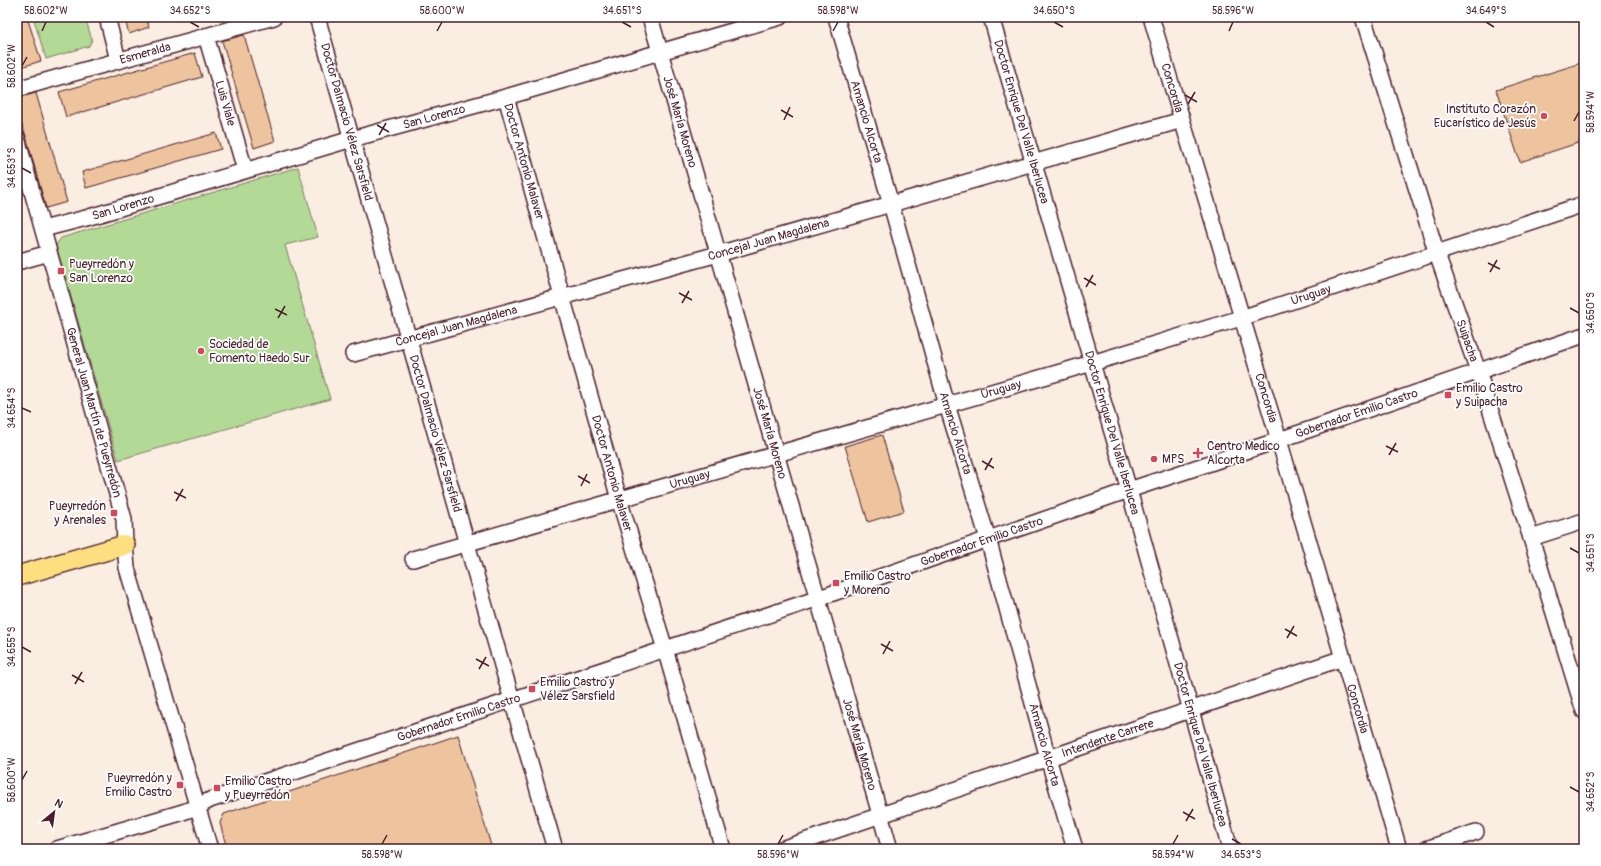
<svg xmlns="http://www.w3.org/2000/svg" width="1601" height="866" viewBox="0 0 1601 866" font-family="Pangolin,sans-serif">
<rect width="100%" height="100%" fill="#faede2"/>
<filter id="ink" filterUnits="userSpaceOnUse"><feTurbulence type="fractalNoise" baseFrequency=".025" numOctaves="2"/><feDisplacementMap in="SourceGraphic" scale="8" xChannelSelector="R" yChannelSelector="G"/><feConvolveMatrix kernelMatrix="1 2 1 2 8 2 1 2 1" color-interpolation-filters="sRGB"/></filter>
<g filter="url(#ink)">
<path fill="#b2da96" stroke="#7e7c60" d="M33,17H85L92,40L89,46L46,59Z
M298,167L318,237L285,245L330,399L118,460L56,245L61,238Z"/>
<path fill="#edc49d" stroke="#4a1f2b" d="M17,17H27L41,61L21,67L17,52Z
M124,17H146L149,27L129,34Z
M244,35L275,141L254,148L222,41Z
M195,53L202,77L66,117L59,92Z
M1584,62V141L1520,162L1496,90Z
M36,93L67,202L46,208L26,136L17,111V98Z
M216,133L221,149L86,188L82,172Z
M882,435L904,511L868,522L845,446Z
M458,735L492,849H227L220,823L224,814Z"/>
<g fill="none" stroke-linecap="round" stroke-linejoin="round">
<defs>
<g id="minor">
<path d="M107,17L118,60"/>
<path id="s1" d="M317,17L467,544L555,849"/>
<path id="s2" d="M650,17L890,849"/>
<path id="s3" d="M836,17L891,204L947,405L988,539L1048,758L1075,849"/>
<path id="s4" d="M991,17L1129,490L1230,849"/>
<path id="s5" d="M1151,17L1279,440L1399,849"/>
<path id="s6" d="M1363,17L1437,254L1478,371L1531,538L1584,711"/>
<path id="s7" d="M206,36L245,170"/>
<path id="s8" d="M17,89L274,17"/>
<path id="s9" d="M506,97L619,499L665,649L723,849"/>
<path id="s10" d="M17,138L124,519L125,545L127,568L210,849"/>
<path id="s11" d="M43,229L86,218L352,139L506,97L780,17"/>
<path d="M17,262L49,253"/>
<path id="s12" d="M353,354L718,254L1182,120"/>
<path d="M1531,538L1584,521"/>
<path id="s13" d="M413,559L1092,363L1241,318L1584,204"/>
<path id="s14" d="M57,849L180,813L197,807L210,800L819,598L1129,490L1279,440L1584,335"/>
<path id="s15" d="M781,849L1343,658"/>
<path d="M1426,849L1476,832"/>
</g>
<path id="major" d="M17,576L125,545"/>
</defs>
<use href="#minor" stroke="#4a1f2b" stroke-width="18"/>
<use href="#major" stroke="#4a1f2b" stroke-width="22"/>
<use href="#minor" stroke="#fff" stroke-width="15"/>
<use href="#major" stroke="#fedf80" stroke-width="19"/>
</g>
</g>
<path fill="none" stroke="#4a1f2b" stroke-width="1.5" d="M190,22L199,27M622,22L631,27M1054,22L1063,27M1486,22L1494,27M42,31L46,22M437,31L442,22M833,31L838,22M1229,31L1233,22M22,66L27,57M1185,95L1197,102M1188,104L1195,92M781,110L793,117M784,120L790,107M1574,121L1579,112M377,125L389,132M379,135L386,123M22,168L31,173M1488,263L1500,269M1490,272L1497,260M1084,278L1096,285M1086,287L1093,275M679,293L692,300M682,303L689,291M1570,308L1579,313M275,309L287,315M278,318L285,306M22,408L31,412M1386,446L1398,452M1389,455L1396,443M982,461L994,468M985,470L992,458M578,476L590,483M581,486L587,474M174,492L186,498M176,501L183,489M1570,548L1579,553M1285,629L1297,636M1287,638L1294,626M881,644L893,651M22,647L31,652M883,654L890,641M476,659L489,666M479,669L486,657M72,675L84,682M75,684L82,672M22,780L27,771M1570,787L1579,792M1183,812L1195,819M1186,821L1193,809M1232,839L1241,844M382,844L387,835M778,844L783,835M1173,844L1178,835"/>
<g fill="#d1495b" stroke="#fff" stroke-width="1.5">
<circle cx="1544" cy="116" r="4"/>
<rect x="57" y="267" width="8" height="8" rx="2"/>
<circle cx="201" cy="351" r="4"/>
<rect x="1444" y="391" width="8" height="8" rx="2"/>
<path d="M1196 447h4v4h4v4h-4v4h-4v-4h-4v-4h4z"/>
<circle cx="1154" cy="459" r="4"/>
<rect x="110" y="509" width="8" height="8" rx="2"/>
<rect x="832" y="579" width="8" height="8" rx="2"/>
<rect x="528" y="685" width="8" height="8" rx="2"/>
<rect x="176" y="781" width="8" height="8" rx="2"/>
<rect x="213" y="784" width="8" height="8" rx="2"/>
</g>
<g text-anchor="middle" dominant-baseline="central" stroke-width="3.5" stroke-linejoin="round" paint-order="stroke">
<g font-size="12" fill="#4a1f2b" stroke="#fff">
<text stroke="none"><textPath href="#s8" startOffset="133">Esmeralda</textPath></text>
<text stroke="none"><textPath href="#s5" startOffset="74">Concordia</textPath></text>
<text stroke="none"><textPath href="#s7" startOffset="70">Luis Viale</textPath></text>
<text stroke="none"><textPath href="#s11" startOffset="407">San Lorenzo</textPath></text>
<text stroke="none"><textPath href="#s1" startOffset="109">Doctor Dalmacio Vélez Sarsfield</textPath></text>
<text stroke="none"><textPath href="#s3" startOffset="109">Amancio Alcorta</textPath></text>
<text stroke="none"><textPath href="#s2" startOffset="109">José María Moreno</textPath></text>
<text stroke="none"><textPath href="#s4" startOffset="109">Doctor Enrique Del Valle Iberlucea</textPath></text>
<text stroke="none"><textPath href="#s9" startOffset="67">Doctor Antonio Malaver</textPath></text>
<text stroke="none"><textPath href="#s11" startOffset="83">San Lorenzo</textPath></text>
<text stroke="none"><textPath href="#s12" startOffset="431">Concejal Juan Magdalena</textPath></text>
<text stroke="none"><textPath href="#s13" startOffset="936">Uruguay</textPath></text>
<text stroke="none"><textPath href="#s12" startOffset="107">Concejal Juan Magdalena</textPath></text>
<text stroke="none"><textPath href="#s6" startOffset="340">Suipacha</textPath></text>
<text stroke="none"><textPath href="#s13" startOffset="612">Uruguay</textPath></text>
<text stroke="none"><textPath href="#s5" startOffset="398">Concordia</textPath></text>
<text stroke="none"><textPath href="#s10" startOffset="285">General Juan Martín de Pueyrredón</textPath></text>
<text stroke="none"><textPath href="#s14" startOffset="1371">Gobernador Emilio Castro</textPath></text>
<text stroke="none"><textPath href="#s1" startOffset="433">Doctor Dalmacio Vélez Sarsfield</textPath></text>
<text stroke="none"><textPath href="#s2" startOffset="433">José María Moreno</textPath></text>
<text stroke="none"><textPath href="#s3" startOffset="433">Amancio Alcorta</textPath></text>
<text stroke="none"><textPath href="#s4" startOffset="433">Doctor Enrique Del Valle Iberlucea</textPath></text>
<text stroke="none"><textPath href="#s9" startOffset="391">Doctor Antonio Malaver</textPath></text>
<text stroke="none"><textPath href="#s13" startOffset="288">Uruguay</textPath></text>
<text stroke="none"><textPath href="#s14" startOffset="975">Gobernador Emilio Castro</textPath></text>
<text stroke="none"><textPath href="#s5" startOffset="722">Concordia</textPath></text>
<text stroke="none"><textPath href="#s14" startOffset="423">Gobernador Emilio Castro</textPath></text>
<text stroke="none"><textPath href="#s15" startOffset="345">Intendente Carrere</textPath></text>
<text stroke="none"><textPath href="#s2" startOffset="757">José María Moreno</textPath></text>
<text stroke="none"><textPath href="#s4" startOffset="757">Doctor Enrique Del Valle Iberlucea</textPath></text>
<text stroke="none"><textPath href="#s3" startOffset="757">Amancio Alcorta</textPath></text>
</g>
<g font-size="12" fill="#4a1f2b" stroke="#fff" text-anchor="start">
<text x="1536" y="109" text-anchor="end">Instituto Corazón<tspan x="1536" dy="14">Eucarístico de Jesús</tspan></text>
<text x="69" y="264">Pueyrredón y<tspan x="69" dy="14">San Lorenzo</tspan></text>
<text x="209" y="344">Sociedad de<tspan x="209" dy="14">Fomento Haedo Sur</tspan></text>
<text x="1456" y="388">Emilio Castro<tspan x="1456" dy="14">y Suipacha</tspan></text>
<text x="1207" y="446">Centro Medico<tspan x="1207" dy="14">Alcorta</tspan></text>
<text x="1162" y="459">MPS</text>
<text x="106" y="506" text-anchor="end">Pueyrredón<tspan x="106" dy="14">y Arenales</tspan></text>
<text x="844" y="576">Emilio Castro<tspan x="844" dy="14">y Moreno</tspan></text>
<text x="540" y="682">Emilio Castro y<tspan x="540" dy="14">Vélez Sarsfield</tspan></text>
<text x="172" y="778" text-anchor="end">Pueyrredón y<tspan x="172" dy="14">Emilio Castro</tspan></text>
<text x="225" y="781">Emilio Castro<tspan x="225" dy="14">y Pueyrredón</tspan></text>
</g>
</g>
<rect width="1601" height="866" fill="none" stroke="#fff" stroke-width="44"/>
<g transform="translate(54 812) rotate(29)" stroke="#ffffff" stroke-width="3" paint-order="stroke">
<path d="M0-3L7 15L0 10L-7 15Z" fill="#4a1f2b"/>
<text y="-6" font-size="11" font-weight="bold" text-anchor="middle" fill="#4a1f2b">N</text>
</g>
<rect x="22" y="22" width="1557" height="822" fill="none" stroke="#4a1f2b" stroke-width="1.5"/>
<g font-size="10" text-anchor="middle" fill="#4a1f2b">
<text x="46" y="14">58.602°W</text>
<text x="190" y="14">34.652°S</text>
<text x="442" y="14">58.600°W</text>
<text x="622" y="14">34.651°S</text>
<text x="838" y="14">58.598°W</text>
<text x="1054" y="14">34.650°S</text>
<text x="1233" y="14">58.596°W</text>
<text x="1486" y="14">34.649°S</text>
<text transform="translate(11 66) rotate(-90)" y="4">58.602°W</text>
<text transform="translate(1590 112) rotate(-90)" y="4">58.594°W</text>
<text transform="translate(11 168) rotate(-90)" y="4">34.653°S</text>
<text transform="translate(1590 313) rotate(-90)" y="4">34.650°S</text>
<text transform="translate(11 408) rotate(-90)" y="4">34.654°S</text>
<text transform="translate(1590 553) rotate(-90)" y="4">34.651°S</text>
<text transform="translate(11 647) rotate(-90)" y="4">34.655°S</text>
<text transform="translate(11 780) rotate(-90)" y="4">58.600°W</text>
<text transform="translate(1590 792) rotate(-90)" y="4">34.652°S</text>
<text x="382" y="858">58.598°W</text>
<text x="778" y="858">58.596°W</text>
<text x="1173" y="858">58.594°W</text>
<text x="1241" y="858">34.653°S</text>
</g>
</svg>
